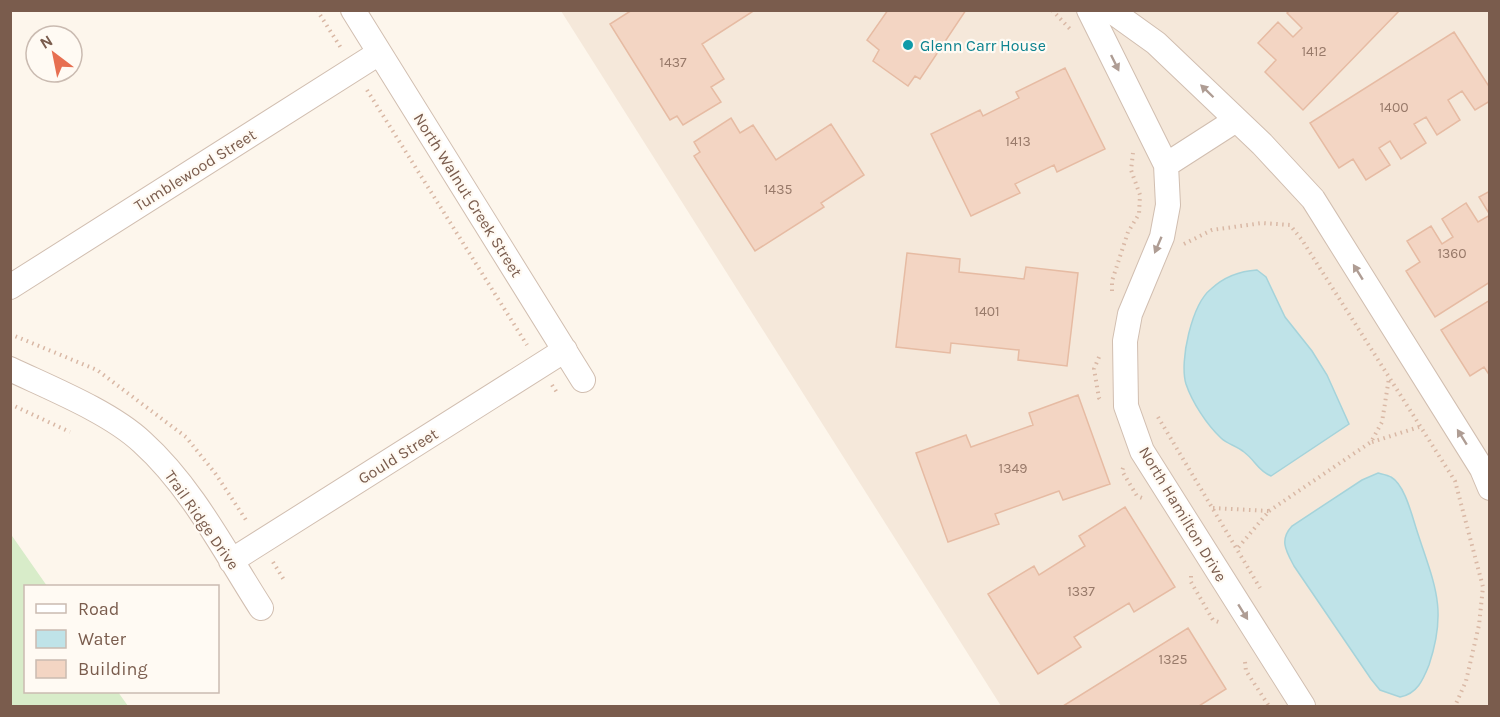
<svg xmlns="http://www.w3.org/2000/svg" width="1500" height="717" font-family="Karla,sans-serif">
	<rect width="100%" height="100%" fill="#fdf6ec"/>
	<path fill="#f5e8da" d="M561,11h928v695h-488z"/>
	<path fill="#d8ecc9" d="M10,533l37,53h-21v106h92l10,14h-117z"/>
	<path fill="#bfe3e8" stroke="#a5d3da" stroke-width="1.5" d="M1257,270l9,7 19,40 27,34 15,24 22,49 -78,52c-13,-5 -16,-16 -27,-24 -7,-6 -17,-8 -23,-14 -14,-13 -29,-36 -35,-54 -7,-23 6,-80 25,-95 13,-12 29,-18 46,-19z
		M1378,473c4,1 10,2 13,4 14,8 21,39 26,54 17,53 31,77 12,134 -6,15 -12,29 -29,32l-20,-7 -9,-11 -77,-113c-8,-15 -15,-26 -2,-40l70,-46z"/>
	<path fill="#f3d5c3" stroke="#e6bba3" stroke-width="1.5" d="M632,10h123l-53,34 22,35 -13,8 10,15 -38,23 -6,-9 -7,4 -60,-96z
		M888,10h78l-46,69 -5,-3 -7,10 -35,-25 6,-11 -12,-10z
		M1290,10h110l-97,100 -38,-38 11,-12 -18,-17 20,-21 15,15 9,-9 -15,-15z
		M1454,32l36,56v13l-15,9 -13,-19 -14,9 12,20 -23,15 -11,-18 -12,7 12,19 -25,16 -11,-18 -11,7 11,17 -24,15 -13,-21 -14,9 -29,-45z
		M1065,68l40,81 -48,23 -3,-7 -39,19 5,9 -49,23 -40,-82 49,-24 3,6 36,-18 -3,-6z
		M731,118l9,15 13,-8 23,35 55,-36 33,51 -43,28 3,4 -69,44 -61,-95 6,-4 -6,-10z
		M1490,191v24l-11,-18z
		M1466,203l12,19 12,-7v67l-55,35 -29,-46 14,-9 -13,-21 24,-15 11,18 11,-7 -11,-18z
		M907,253l53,6 -1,13 65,7 2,-12 52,6 -11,93 -49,-6 1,-10 -68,-7 -1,10 -54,-6z
		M1490,300v76l-6,-9 -14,9 -29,-46z
		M1078,395l32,89 -47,16 -4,-9 -64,23 4,10 -51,18 -32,-89 50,-18 5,12 62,-22 -4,-12z
		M1125,507l50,80 -41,25 -5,-9 -55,34 7,10 -43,27 -50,-80 46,-28 5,9 46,-29 -6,-10z
		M1188,628l38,61 -27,17h-136z"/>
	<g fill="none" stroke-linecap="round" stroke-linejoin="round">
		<defs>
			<path id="street" d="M353,10l230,370
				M1089,10l77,155 2,40 -6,32 -32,77 -5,27 1,65 16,45 161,255
				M1110,10l46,33 106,101 51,55 169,270 8,19
				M1166,165l70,-45
				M10,287l369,-234
				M10,369c40,19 100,43 132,73 50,45 83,110 119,166
				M231,561l334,-211"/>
		</defs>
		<use href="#street" stroke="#d1beb0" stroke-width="26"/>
		<path stroke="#d9b8a5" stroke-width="4" stroke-dasharray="1.5 4.5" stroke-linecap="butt" d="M317,10l24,38
			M1052,10l18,19
			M367,90l160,255
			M1184,244l28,-14 50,-7 28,2 12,15 153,241 28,106 -4,38 -13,56 -11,25
			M1112,291v-10l16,-49 11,-18 1,-19 -9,-25 2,-17
			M10,334l87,36 89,67 29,36 33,50
			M1099,357l-5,12 5,29 3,4
			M552,385l6,9
			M10,404l60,28
			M1158,417l102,171
			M1372,442l47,-15
			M1123,468l-1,3 15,25 5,2
			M1213,508l56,3 -32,38
			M1269,511l102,-69 11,-20 7,-44
			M273,562l11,18
			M1191,576v6l22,38 8,3
			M1245,662l1,9 23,35"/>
		<use href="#street" stroke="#fff" stroke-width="24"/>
	</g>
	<defs><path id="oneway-solid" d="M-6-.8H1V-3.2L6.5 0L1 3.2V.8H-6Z" transform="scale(1.5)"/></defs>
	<g fill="#af9d94">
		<use href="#oneway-solid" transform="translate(1115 63) rotate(64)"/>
		<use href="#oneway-solid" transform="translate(1207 91) rotate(-136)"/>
		<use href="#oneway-solid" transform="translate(1158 245) rotate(113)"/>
		<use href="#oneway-solid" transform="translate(1358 272) rotate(-122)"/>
		<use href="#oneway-solid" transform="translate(1462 437) rotate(-122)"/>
		<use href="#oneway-solid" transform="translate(1243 612) rotate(58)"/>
	</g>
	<circle fill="#0f9aa8" stroke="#fffaf3" stroke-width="2" cx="908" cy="45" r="6"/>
	<g text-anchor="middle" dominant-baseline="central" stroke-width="4.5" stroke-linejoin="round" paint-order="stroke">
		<g font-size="14" fill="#987a6a">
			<text x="1314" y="51">1412</text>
			<text x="673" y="62">1437</text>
			<text x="1394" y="107">1400</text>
			<text x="1018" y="141">1413</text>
			<text x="778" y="189">1435</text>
			<text x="1452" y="253">1360</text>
			<text x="987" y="311">1401</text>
			<text x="1013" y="468">1349</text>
			<text x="1081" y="591">1337</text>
			<text x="1173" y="659">1325</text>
		</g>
		<g font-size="16" fill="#0d838f" stroke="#fffaf3" text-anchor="start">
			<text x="920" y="45">Glenn Carr House</text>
		</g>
		<g font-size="16" fill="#7a5c4d" stroke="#fffaf3">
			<text transform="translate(195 170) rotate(-32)">Tumblewood Street</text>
			<text transform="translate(468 195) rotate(58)">North Walnut Creek Street</text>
			<text transform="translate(398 456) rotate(-32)">Gould Street</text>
			<text transform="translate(1183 514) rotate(59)">North Hamilton Drive</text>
			<text transform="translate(202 520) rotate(55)">Trail Ridge Drive</text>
		</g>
	</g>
	<rect width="1500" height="717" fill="none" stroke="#7a5c4d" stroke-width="24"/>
	<rect x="24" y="585" width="195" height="108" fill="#fffaf3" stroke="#cabbb1" stroke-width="1.5"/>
	<rect x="36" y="604" width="30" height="9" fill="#ffffff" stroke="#cabbb1" stroke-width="1.5"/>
	<text x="78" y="615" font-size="18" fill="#7a5c4d">Road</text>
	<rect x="36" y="630" width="30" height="18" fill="#bfe3e8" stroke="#cabbb1" stroke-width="1.5"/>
	<text x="78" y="645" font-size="18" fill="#7a5c4d">Water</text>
	<rect x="36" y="660" width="30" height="18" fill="#f3d5c3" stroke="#cabbb1" stroke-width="1.5"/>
	<text x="78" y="675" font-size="18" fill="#7a5c4d">Building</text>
	<g transform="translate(54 54) rotate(328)"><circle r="28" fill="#fffaf3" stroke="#cabbb1" stroke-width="1.5"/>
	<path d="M0-4.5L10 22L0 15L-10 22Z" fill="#e76f51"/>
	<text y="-9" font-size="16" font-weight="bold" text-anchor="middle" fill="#7a5c4d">N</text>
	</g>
</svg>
